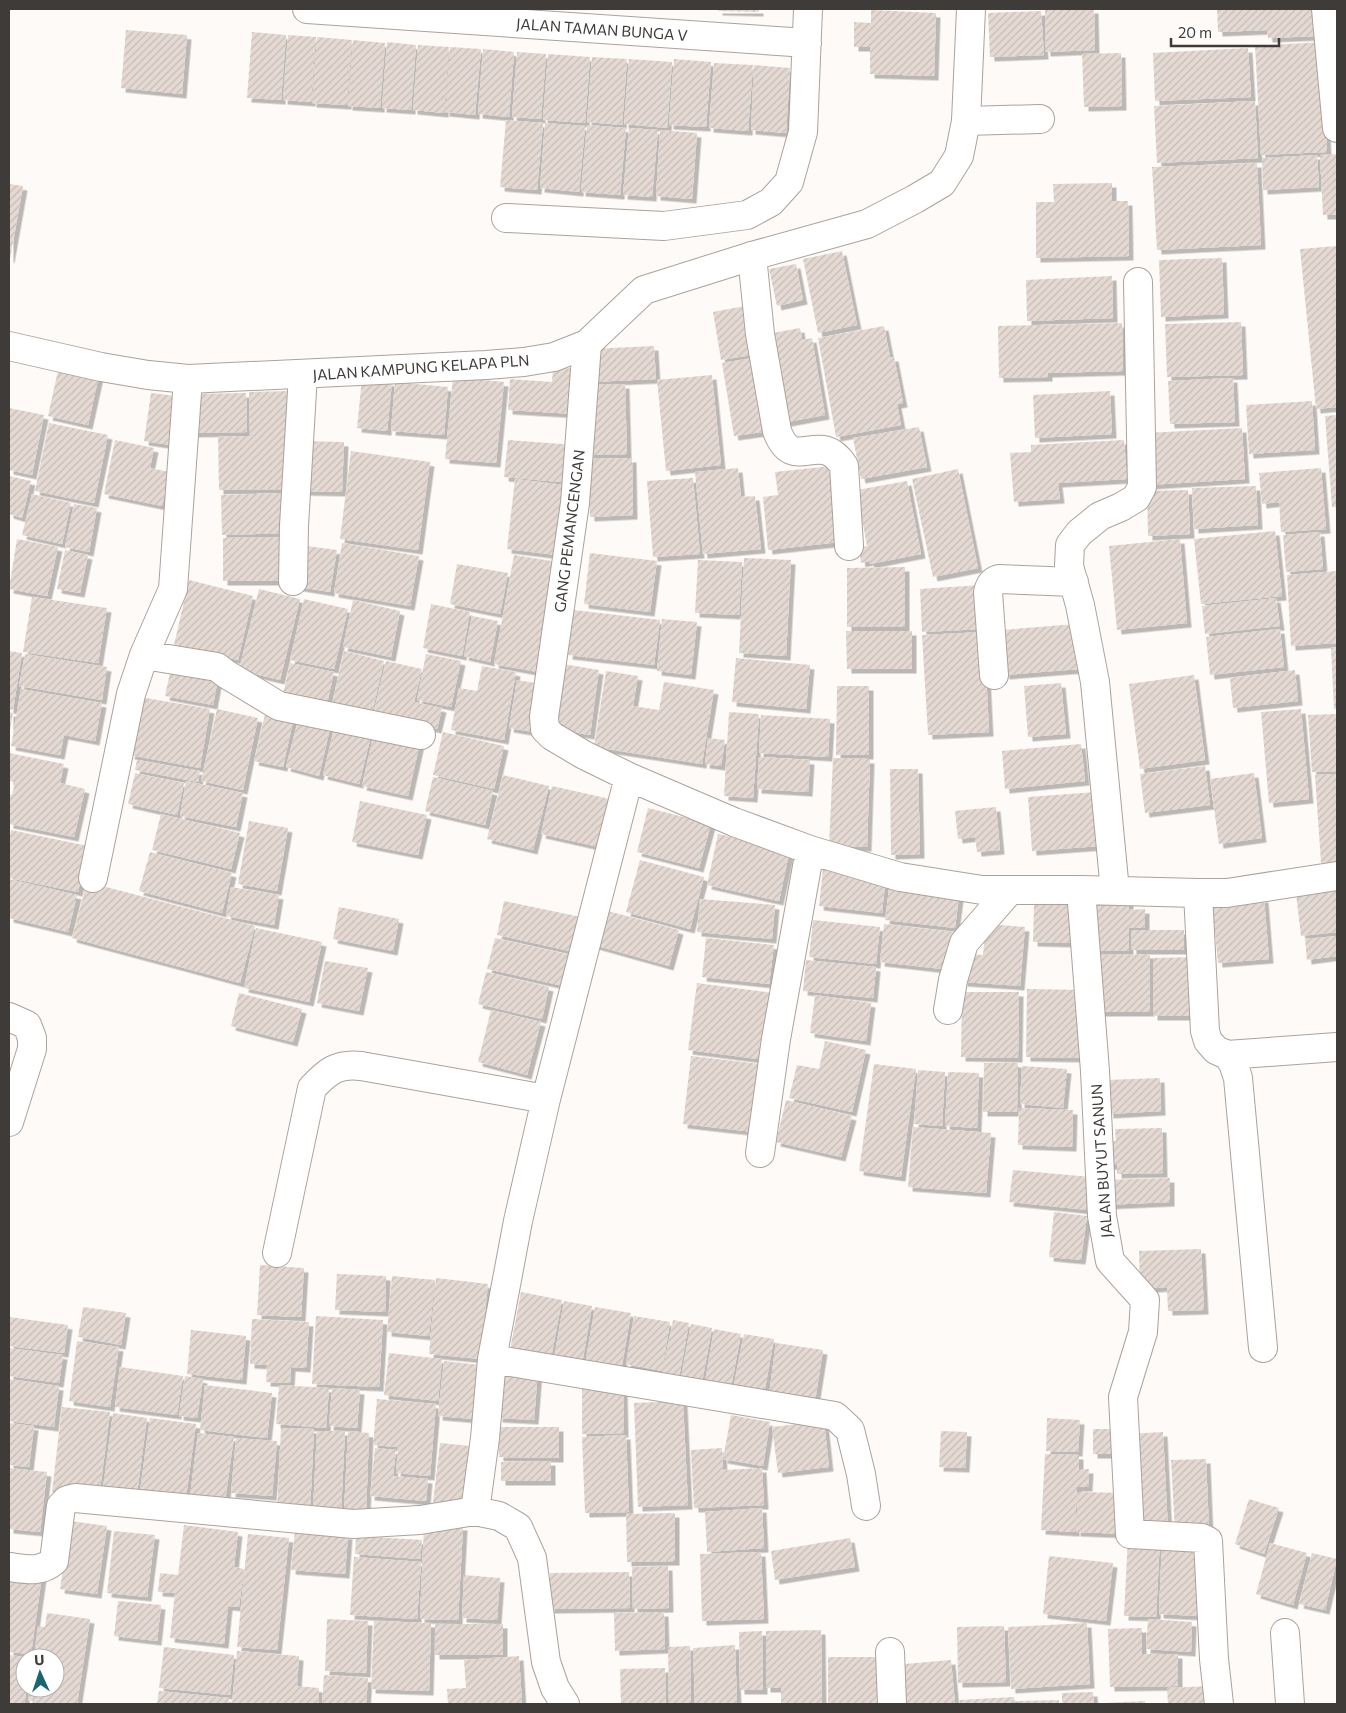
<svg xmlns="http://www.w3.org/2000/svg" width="1346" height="1713" font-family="Commissioner,sans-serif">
	<defs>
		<pattern id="building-hatch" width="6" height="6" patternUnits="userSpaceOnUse" patternTransform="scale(1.25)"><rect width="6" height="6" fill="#e5dad3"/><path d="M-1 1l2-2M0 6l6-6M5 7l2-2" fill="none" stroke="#c6bcb6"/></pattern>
		<filter id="shadow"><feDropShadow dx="4.5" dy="4.5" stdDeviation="0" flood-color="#0004"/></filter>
	</defs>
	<rect width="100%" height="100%" fill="#fefaf7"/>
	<path fill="url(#building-hatch)" filter="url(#shadow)" d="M718,9h41v3l-41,-1z
		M1094,9l1,41 -49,2 -1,-42z
		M1217,9h101l1,27 -51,2 -1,-8 -49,2z
		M871,10l65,3 -2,63 -64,-2v-27h-16v-25l17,1z
		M1041,11l3,44 -54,2 -2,-44z
		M126,30l61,5 -5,59 -61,-6z
		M252,32l34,3 -5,65 -34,-2z
		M288,35l28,2 -5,65 -28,-2z
		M317,37l35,3 -5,65 -35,-2z
		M353,40l32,3 -5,65 -32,-2z
		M387,42l29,3 -5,65 -29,-2z
		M1322,42l5,110 -66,3 -6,-109z
		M418,45l31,2 -5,66 -31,-3z
		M450,47l31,2 -6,66 -30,-3z
		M1248,48l3,49 -96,4 -2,-48z
		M483,49l31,3 -5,65 -31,-3z
		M517,52l29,2 -5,65 -29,-2z
		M1121,53l1,53 -38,1 -2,-53z
		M548,54l42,3 -5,66 -42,-3z
		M592,57l35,2 -5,66 -35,-3z
		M629,59l43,3 -5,66 -43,-4z
		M674,59l37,3 -5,65 -37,-2z
		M714,63l39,2 -5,66 -39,-3z
		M754,65l36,3 -4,65 -35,-3z
		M1255,101l3,57 -101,5 -3,-57z
		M506,120l37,3 -6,67 -37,-3z
		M545,123l40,3 -6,66 -39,-4z
		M587,125l39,3 -6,67 -39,-3z
		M629,128l29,2 -6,67 -29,-2z
		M660,130l37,3 -5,66 -36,-3z
		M1337,154v61h-14l-3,-60z
		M1317,155l2,32 -56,3 -1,-32z
		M1257,163l4,82 -104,5 -5,-83z
		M1112,183v18h16l1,55 -93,2v-56h18l-1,-18z
		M9,184l14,2 -13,73 -1,-1z
		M1337,246v161l-21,2 -16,-160z
		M842,251l15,74 -39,8 -15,-74z
		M1222,258l2,56 -63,3 -2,-57z
		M796,264l7,36 -26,6 -8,-37z
		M1112,276l1,42 -86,3 -1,-41z
		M750,305l8,49 -37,6 -8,-48z
		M1241,322l2,53 -76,2 -2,-53z
		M1122,323l1,48 -75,2v4l-49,1 -1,-52z
		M884,326l6,31h4l9,46 -6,1 4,21 -65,12 -18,-99z
		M800,328l2,12 10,-2 13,77 -43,8 -15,-89z
		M654,346l2,33 -65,3 -2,-33z
		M758,357l12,74 -36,5 -12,-73z
		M59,366l40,9 -11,50 -40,-9z
		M553,367l25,2 -3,45 -67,-4 2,-31 42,3z
		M712,375l9,90 -55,6 -9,-91z
		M453,377l51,5 -8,81 -51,-4z
		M1233,378l2,44 -65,2 -2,-43z
		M362,379l30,3 -5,49 -30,-3z
		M395,382l53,5 -4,48 -53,-4z
		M625,384l2,70 -38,1 -2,-70z
		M290,391l1,98 -72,1 -1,-53 32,-1 -1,-44z
		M1110,391l2,43 -77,4 -2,-43z
		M151,393l33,4 -7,49 -33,-5z
		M246,393l1,39 -57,1 -1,-39z
		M1312,401l3,49 -66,4 -3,-49z
		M9,408l35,7 -12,60 -23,-5z
		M1337,415v92h-5l-7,-91z
		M49,423l59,12 -14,68 -59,-12z
		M919,427l8,40 -66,12 -8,-41z
		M1242,428l3,51 -96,6 -3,-52z
		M115,440l39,8 -4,20 20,4 -8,34 -58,-12z
		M508,440l67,5 -4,38 -67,-6z
		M1124,440l3,39 -69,4 2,16 -46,3 -4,-49 21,-1v-7z
		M302,441l42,1 -2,50 -42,-1z
		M351,451l79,11 -12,88 -78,-11z
		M632,458l1,57 -43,2 -2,-58z
		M832,466l8,76 -72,8 -5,-53 15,-2 -3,-23z
		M738,468l3,29 14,-1 6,53 -58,5 -8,-82z
		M1321,468l5,61 -45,3 -2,-30 -17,2 -3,-31z
		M958,469l20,99 -45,9 -21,-98z
		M9,476l22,5 -9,37 -13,-4z
		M693,478l7,76 -47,3 -6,-76z
		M515,479l58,7 -9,70 -57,-7z
		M907,481l14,73 -51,10 -1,-3 -8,2 -2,-16 8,-1 -5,-27 -9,1 4,-30z
		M1256,486l2,39 -64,4 -2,-41z
		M1188,490l2,44 -42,2 -1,-45z
		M291,493l1,40 -70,2 -1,-40z
		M32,494l39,9 -9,41 -40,-9z
		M74,504l23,4 -8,44 -24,-5z
		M1275,531l7,65 -81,8 -7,-65z
		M1320,532l3,37 -37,3 -3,-37z
		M291,537l1,44h-69v-43z
		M17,539l41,8 -11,49 -38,-7z
		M1180,539l7,84 -70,7 -8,-84z
		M342,543l77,13 -9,50 -76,-13z
		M299,545l38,5 -7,42 -37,-6z
		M65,550l23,5 -8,38 -23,-4z
		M590,553l67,8 -7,51 -66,-8z
		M514,555l44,7 -20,110 -44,-8z
		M744,558l47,2 -5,96 -47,-3z
		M698,560l44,2 -3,53 -44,-2z
		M457,564l51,9 -8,41 -50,-10z
		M905,567v60h-58v-59z
		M1337,571v72l-46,3 -4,-71z
		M189,580l64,16 -15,64 -64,-15z
		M981,585l2,44 -61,3 -2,-43z
		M259,589l41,10 -20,81 -41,-10z
		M32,597l75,11 -9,55 -75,-11z
		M1276,598l4,28 -75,8 -3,-28z
		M304,599l44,10 -14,60 -44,-9z
		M353,600l47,11 -9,46 -48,-10z
		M431,604l39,8 -8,44 -39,-8z
		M574,610l86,10 -6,45 -86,-10z
		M472,616l26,5 -8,41 -26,-6z
		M662,619l35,3 -6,53 -34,-4z
		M1076,624l4,45 -75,6 -3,-45z
		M1280,629l4,38 -74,8 -4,-38z
		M846,631h66v38h-65z
		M984,632l5,100 -61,3 -6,-100z
		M1337,647v62h-3l-3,-61z
		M9,651l13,2 -9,57 -4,-1z
		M344,651l40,10 -12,52 -40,-9z
		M25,654l82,13 -5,33 -83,-14z
		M426,654l35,7 -10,46 -34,-7z
		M736,658l74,7 -4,44 -74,-7z
		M386,661l36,8 -8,33 28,6 -5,21 -64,-14z
		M172,663l47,10 -6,32 -48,-9z
		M290,663l44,9 -9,41 -44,-10z
		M563,664l36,6 -9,65 -36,-6z
		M482,666l34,6 -12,68 -53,-10 8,-42 18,3z
		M1295,670l3,31 -65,7 -3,-30z
		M606,671l32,5 -5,30 26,4 5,-28 50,8 -12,74 -108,-17z
		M1194,675l11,85 -65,9 -11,-85z
		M517,680l24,4 -8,48 -24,-4z
		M1061,683l5,51 -38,3 -4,-51z
		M837,686h32v69h-33z
		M21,689l81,14 -7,38 -31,-6 -4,20 -49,-9z
		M140,697l70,12 -10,59 -70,-13z
		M267,706l28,6 -12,55 -29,-6z
		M217,709l41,9 -15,72 -42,-9z
		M1301,709l8,90 -40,4 -8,-91z
		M9,712l4,1 -3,17h-1z
		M729,712l30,2 -6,84 -29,-2z
		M300,713l32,7 -13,56 -33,-9z
		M1337,714v57l-25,1 -4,-57z
		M761,715l69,4 -2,38 -69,-4z
		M336,720l37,8 -14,56 -36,-9z
		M375,728l46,10 -13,58 -46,-10z
		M443,732l61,14 -10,43 -61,-14z
		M708,738l17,2 -4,26 -16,-2z
		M1081,744l4,37 -80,8 -3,-38z
		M9,753l55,11 -4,19 25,6 -11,48 -65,-13v-30l3,1 3,-13 -6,-1z
		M759,757l51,3 -2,32 -51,-3z
		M833,758l37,1 -3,88 -38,-1z
		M137,760l63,11 -2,11 -63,-12z
		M1205,766l5,39 -65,8 -5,-39z
		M890,769h28l2,85 -29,1z
		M135,773l49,10 -7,32 -49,-11z
		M1254,773l8,65 -43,6 -9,-65z
		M1337,774v88l-16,1 -6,-88z
		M503,775l46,11 -16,64 -46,-11z
		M433,777l60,14 -8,34 -60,-14z
		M186,781l57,12 -7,34 -56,-11z
		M552,786l58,13 -11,48 -58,-13z
		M1096,792l4,54 -68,5 -4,-54z
		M360,801l67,14 -9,40 -66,-13z
		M996,807l4,43 -23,2 -2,-15 -17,2 -3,-28z
		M648,808l63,16 -12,44 -62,-16z
		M161,814l79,19 -9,36 -79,-19z
		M249,821l39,7 -11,63 -39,-7z
		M11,830l77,16 -10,46 -69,-14v-38z
		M718,834l72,15 -11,52 -72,-16z
		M150,852l82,21 -10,40 -83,-22z
		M640,860l64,17 -14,52 -64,-17z
		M823,869l63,7 -4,37 -63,-7z
		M9,879l68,16 -9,37 -59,-14z
		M1337,881v51l-36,4 -6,-51z
		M87,882l168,44 -15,57 -168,-45z
		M890,882l70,7 -5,39 -70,-8z
		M231,887l48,8 -5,30 -48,-9z
		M1088,896h41v14l16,-1v19h-16v23h-40z
		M1264,898l5,61 -51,4 -6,-61z
		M700,899l75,6 -3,34 -75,-7z
		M504,901l77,16 -7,35 -77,-17z
		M1034,903l40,1 -1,39 -40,-1z
		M339,907l60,12 -6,32 -60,-12z
		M604,910l75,20 -10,36 -75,-21z
		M813,920l67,7 -4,37 -67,-7z
		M884,924l71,8 -4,38 -71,-8z
		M986,924l39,3 -5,59 -57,-4 2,-28 18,1z
		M256,928l66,14 -13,60 -65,-14z
		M1131,930h53v20h-52z
		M1337,936v20l-30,4 -2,-21z
		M495,938l80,18 -7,31 -81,-18z
		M706,938l68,7 -5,39 -67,-7z
		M1150,954v58h-53v-57z
		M1195,957l1,59h-43v-58z
		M806,960l70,7 -3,31 -70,-7z
		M325,961l43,7 -9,43 -42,-8z
		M486,972l63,15 -7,32 -64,-15z
		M697,983l77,10 -9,67 -77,-10z
		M1027,989l58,1 -1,68 -58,-1z
		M962,992h57l-1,66 -57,-1z
		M239,993l63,16 -9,33 -62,-16z
		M815,995l56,8 -5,38 -56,-8z
		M491,1010l50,12 -14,53 -49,-13z
		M825,1041l41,9 -14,62 -63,-14 8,-33 22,4z
		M691,1056l70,8 -7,68 -71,-8z
		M984,1063h34l-1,49h-34z
		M874,1064l42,5 -15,108 -42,-6z
		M1022,1066l45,3 -4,39 -43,-4z
		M918,1070l27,2 -3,54 -28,-2z
		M948,1072l31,1 -2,55 -32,-2z
		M1160,1078l1,33 -52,3 -2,-34z
		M786,1100l66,16 -11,41 -65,-15z
		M1019,1108l54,2 -1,37 -54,-2z
		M913,1127l78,6 -5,60 -78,-6z
		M1162,1128l1,45 -46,1v-9h-12v-24h11l-1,-12z
		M1013,1170l78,7 -3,33 -79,-8z
		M1170,1178v24l-66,3 -1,-25z
		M1054,1212l33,4 -6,44 -32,-3z
		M1201,1249l3,61 -36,1 -1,-24 -27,2 -1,-38z
		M260,1265l44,3 -3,49 -44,-2z
		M337,1274l49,2 -1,36 -50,-2z
		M392,1276l43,4 -6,56 -42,-4z
		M436,1278l52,6 -8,75 -51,-5z
		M521,1292l41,8 -11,58 -41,-8z
		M564,1301l28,5 -10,58 -28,-5z
		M83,1307l43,6 -5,32 -43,-8z
		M595,1307l36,6 -10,58 -36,-6z
		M316,1316l67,4 -4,67 -67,-3z
		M634,1316l36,6 -8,49 -36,-7z
		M9,1317l59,8 -4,28 -55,-7z
		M252,1319l57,3 -3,46 -15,-1 -1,16 -24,-1 1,-17 -17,-1z
		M673,1320l16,3 -10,54 -17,-3z
		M691,1324l21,4 -10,54 -21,-4z
		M714,1329l27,5 -10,53 -26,-5z
		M191,1330l55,6 -4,44 -55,-6z
		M744,1334l30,5 -10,55 -31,-5z
		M77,1341l42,6 -9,60 -41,-6z
		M776,1343l47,7 -8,51 -46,-6z
		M9,1348l54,7 -4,28 -50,-7z
		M389,1353l53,6 -4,42 -54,-6z
		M444,1361l36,4 -6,54 -36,-3z
		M120,1367l63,9 -6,39 -62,-8z
		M502,1367l36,3 -4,50 -36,-2z
		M185,1376l18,3 -6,39 -18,-2z
		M9,1379l50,7 -5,41 -45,-6z
		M623,1382l1,51 -42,1v-51z
		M205,1385l67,8 -5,45 -67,-8z
		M279,1385l50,3 -3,40 -50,-4z
		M332,1388l28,2 -3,38 -28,-2z
		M377,1399l59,5 -6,72 -34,-3 2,-26 -25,-2z
		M683,1401l5,104 -50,2 -4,-104z
		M62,1407l48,5 -11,86 -47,-6z
		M113,1413l34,5 -11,83 -34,-5z
		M731,1415l39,7 -7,44 -40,-7z
		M150,1418l46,6 -10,73 -46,-6z
		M1047,1418l33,2 -2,32 -32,-1z
		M824,1421l5,46 -51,6 -6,-46z
		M9,1423l25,3 -5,41 -20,-2z
		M498,1427h61v31l-60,-1z
		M281,1428l33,1 -4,82 -33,-1z
		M1093,1429h29v25h-29z
		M317,1431h28l-4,81 -28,-1z
		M348,1431l21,2 -3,81 -22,-1z
		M941,1431l26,1 -2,36 -26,-1z
		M1163,1432l5,98 -36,1 -5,-97z
		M198,1433l36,4 -9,64 -35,-4z
		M626,1435l3,77 -44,1 -3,-76z
		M236,1438l41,3 -5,55 -41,-3z
		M440,1443l40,4 -7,60 -40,-4z
		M375,1448l21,2 -3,26 35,3 -2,22 -56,-5z
		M722,1448l1,22 39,-2 2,37 -70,3 -3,-58z
		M1045,1454l34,1v14h10l-1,18h-11l-2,45 -34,-2z
		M1206,1459l3,71 -34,2 -4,-72z
		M551,1461v20h-50v-19z
		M9,1468l38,4 -7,60 -31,-3z
		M1078,1492l49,1 -1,41 -50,-2z
		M1249,1499l30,9 -15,46 -29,-10z
		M762,1508l2,40 -57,4 -2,-40z
		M675,1513v48l-48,1 -1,-48z
		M70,1521l37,5 -10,68 -37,-5z
		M184,1525l54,7 -4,35 10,2 -5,38 -11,-1 -4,38 -54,-6 5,-45 -17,-1 2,-19 18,2z
		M424,1525l39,1 -5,94 -38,-1z
		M295,1530l53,5 -3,39 -54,-4z
		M114,1531l41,4 -8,62 -40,-4z
		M248,1534l41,4 -12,112 -40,-3z
		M356,1536l66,4 -2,19 -65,-5z
		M1128,1536l32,2 -4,79 -32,-1z
		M850,1538l5,29 -80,13 -4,-29z
		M1162,1542l42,1 -4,73 -41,-2z
		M1270,1543l37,10 -14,52 -37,-11z
		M761,1552l3,67 -62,2 -2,-67z
		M1312,1553l25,6 -12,51 -26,-6z
		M1049,1556l64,7 -7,58 -63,-7z
		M354,1557l67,5 -4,57 -67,-4z
		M668,1566l1,42 -36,1 -1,-42z
		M9,1571l33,5 -11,78 -22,-2z
		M629,1572l1,36 -80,1v-36z
		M464,1575l36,3 -3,42 -35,-2z
		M118,1601l43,4 -4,36 -43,-5z
		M664,1612l1,37 -50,2 -1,-38z
		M47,1613l43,6 -13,85h-43v-3l-6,-1 2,-12h25v-30h-14l1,-8 -7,-2 3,-22 7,1z
		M327,1619l41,2 -2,52 -41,-2z
		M1148,1619l44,3 -1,30 -45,-3z
		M374,1621l57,2 -2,68 -58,-2z
		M1087,1623l3,61 -79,5 -3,-62z
		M435,1624h68v31h-68z
		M1004,1626l2,56 -48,1 -1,-56z
		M1142,1628v26h36v32l-68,1 -2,-58z
		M821,1630l1,74h-41v-16h-15v-57z
		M762,1631l1,59h-23l-1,-58z
		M735,1645l2,59h-42l-2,-56z
		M690,1646l1,58h-22l-1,-57z
		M164,1647l70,8 -4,40 -71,-7z
		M237,1651l62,5 -2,30 22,2 -1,16h-86z
		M9,1655l16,2v31h2l-3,16h-15z
		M519,1656l3,48h-74l-1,-15 19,-1 -2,-28z
		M828,1657h52v47h-52z
		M951,1660l4,44h-59l-3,-39z
		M665,1668l1,36h-45l-1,-35z
		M324,1675l44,3 -2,26h-44z
		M1211,1686l1,18h-44l-1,-16z
		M159,1691l70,7 -1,6h-71z
		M1093,1692l1,12h-32v-11z
		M1014,1697l1,7h-55l-1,-4z
		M1059,1700v4h-41v-3z
		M1145,1701v3h-41v-1z"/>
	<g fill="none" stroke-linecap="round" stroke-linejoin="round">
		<defs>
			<path id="minor" d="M307,9l500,34
				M1326,9l11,119
				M966,121l74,-2
				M506,218l158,8 83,-11 24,-13 18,-20 14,-50 5,-123
				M752,256l8,78 17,97c17,45 42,-4 67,35l5,80
				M587,344l-12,159 -31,214 1,12 7,7 32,19 45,22 105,45 76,28 90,27 82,13h99l117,3h29l110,-17
				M293,581l1,-55 9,-152
				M144,655l73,12 9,7 53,32 142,29
				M994,675l-6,-83c2,-7 4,-11 11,-13l75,3
				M93,878l38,-184 13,-39 29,-66 15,-210
				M1081,890l14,181 7,145 8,45 35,39 -2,32 -20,65 7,137 72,4 6,3 6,118 5,45
				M1115,891l-20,-209 -15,-77 -11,-39 1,-21 9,-12 21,-17 21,-9 15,-9 6,-11 -4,-205
				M1198,893l7,138 3,10 8,9 11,5 6,8 5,15 25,270
				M948,1010l5,-30 11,-37 46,-53
				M9,1017l18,8 5,13v11l-23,73
				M1227,1055l110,-8
				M760,1153l16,-114 34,-189
				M277,1253l35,-165c15,-16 25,-25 49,-22l185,33
				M492,1359l343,57 15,14 11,44 5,32
				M9,1567c17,2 31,6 45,-6l7,-55 6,-6 8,-2 278,26 67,-4 55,-9
				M1285,1633l5,71
				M890,1652l2,52
				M565,1704l-10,-16 -9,-26 -14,-104 -14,-31 -19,-11 -24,-5 10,-73 7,-79 26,-138 28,-122 83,-322"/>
			<path id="tertiary" d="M9,346l92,21 47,8 40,4 298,-14 38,-3 30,-5 33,-13 57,-54 108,-34 115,-32 48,-25 27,-16 17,-27 7,-35 5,-112"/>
		</defs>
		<use href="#minor" stroke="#aca29c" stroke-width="30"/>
		<use href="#tertiary" stroke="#aca29c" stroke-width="30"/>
		<use href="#minor" stroke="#fff" stroke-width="28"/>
		<use href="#tertiary" stroke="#fff" stroke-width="28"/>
	</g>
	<g text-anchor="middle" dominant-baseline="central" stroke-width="4.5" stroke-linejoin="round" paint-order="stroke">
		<g font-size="15" fill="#3f3b38" stroke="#fff">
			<text transform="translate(602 29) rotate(4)">JALAN TAMAN BUNGA V</text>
			<text transform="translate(421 367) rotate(-4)">JALAN KAMPUNG KELAPA PLN</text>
			<text transform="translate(569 531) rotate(-83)">GANG PEMANCENGAN</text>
			<text transform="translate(1101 1161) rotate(-94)">JALAN BUYUT SANUN</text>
		</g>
	</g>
	<rect width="1346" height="1713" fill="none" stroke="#3f3b38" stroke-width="20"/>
	<g transform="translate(40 1673) rotate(357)"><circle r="24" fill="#ffffff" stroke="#b2b1af"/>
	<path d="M0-4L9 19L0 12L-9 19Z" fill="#19666e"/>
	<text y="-8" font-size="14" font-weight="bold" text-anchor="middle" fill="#3f3b38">U</text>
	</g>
	<path d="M1171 38v8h108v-8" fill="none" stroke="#3f3b38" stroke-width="2.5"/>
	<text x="1178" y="38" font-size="15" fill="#3f3b38" stroke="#ffffff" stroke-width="4" paint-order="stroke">20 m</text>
</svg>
